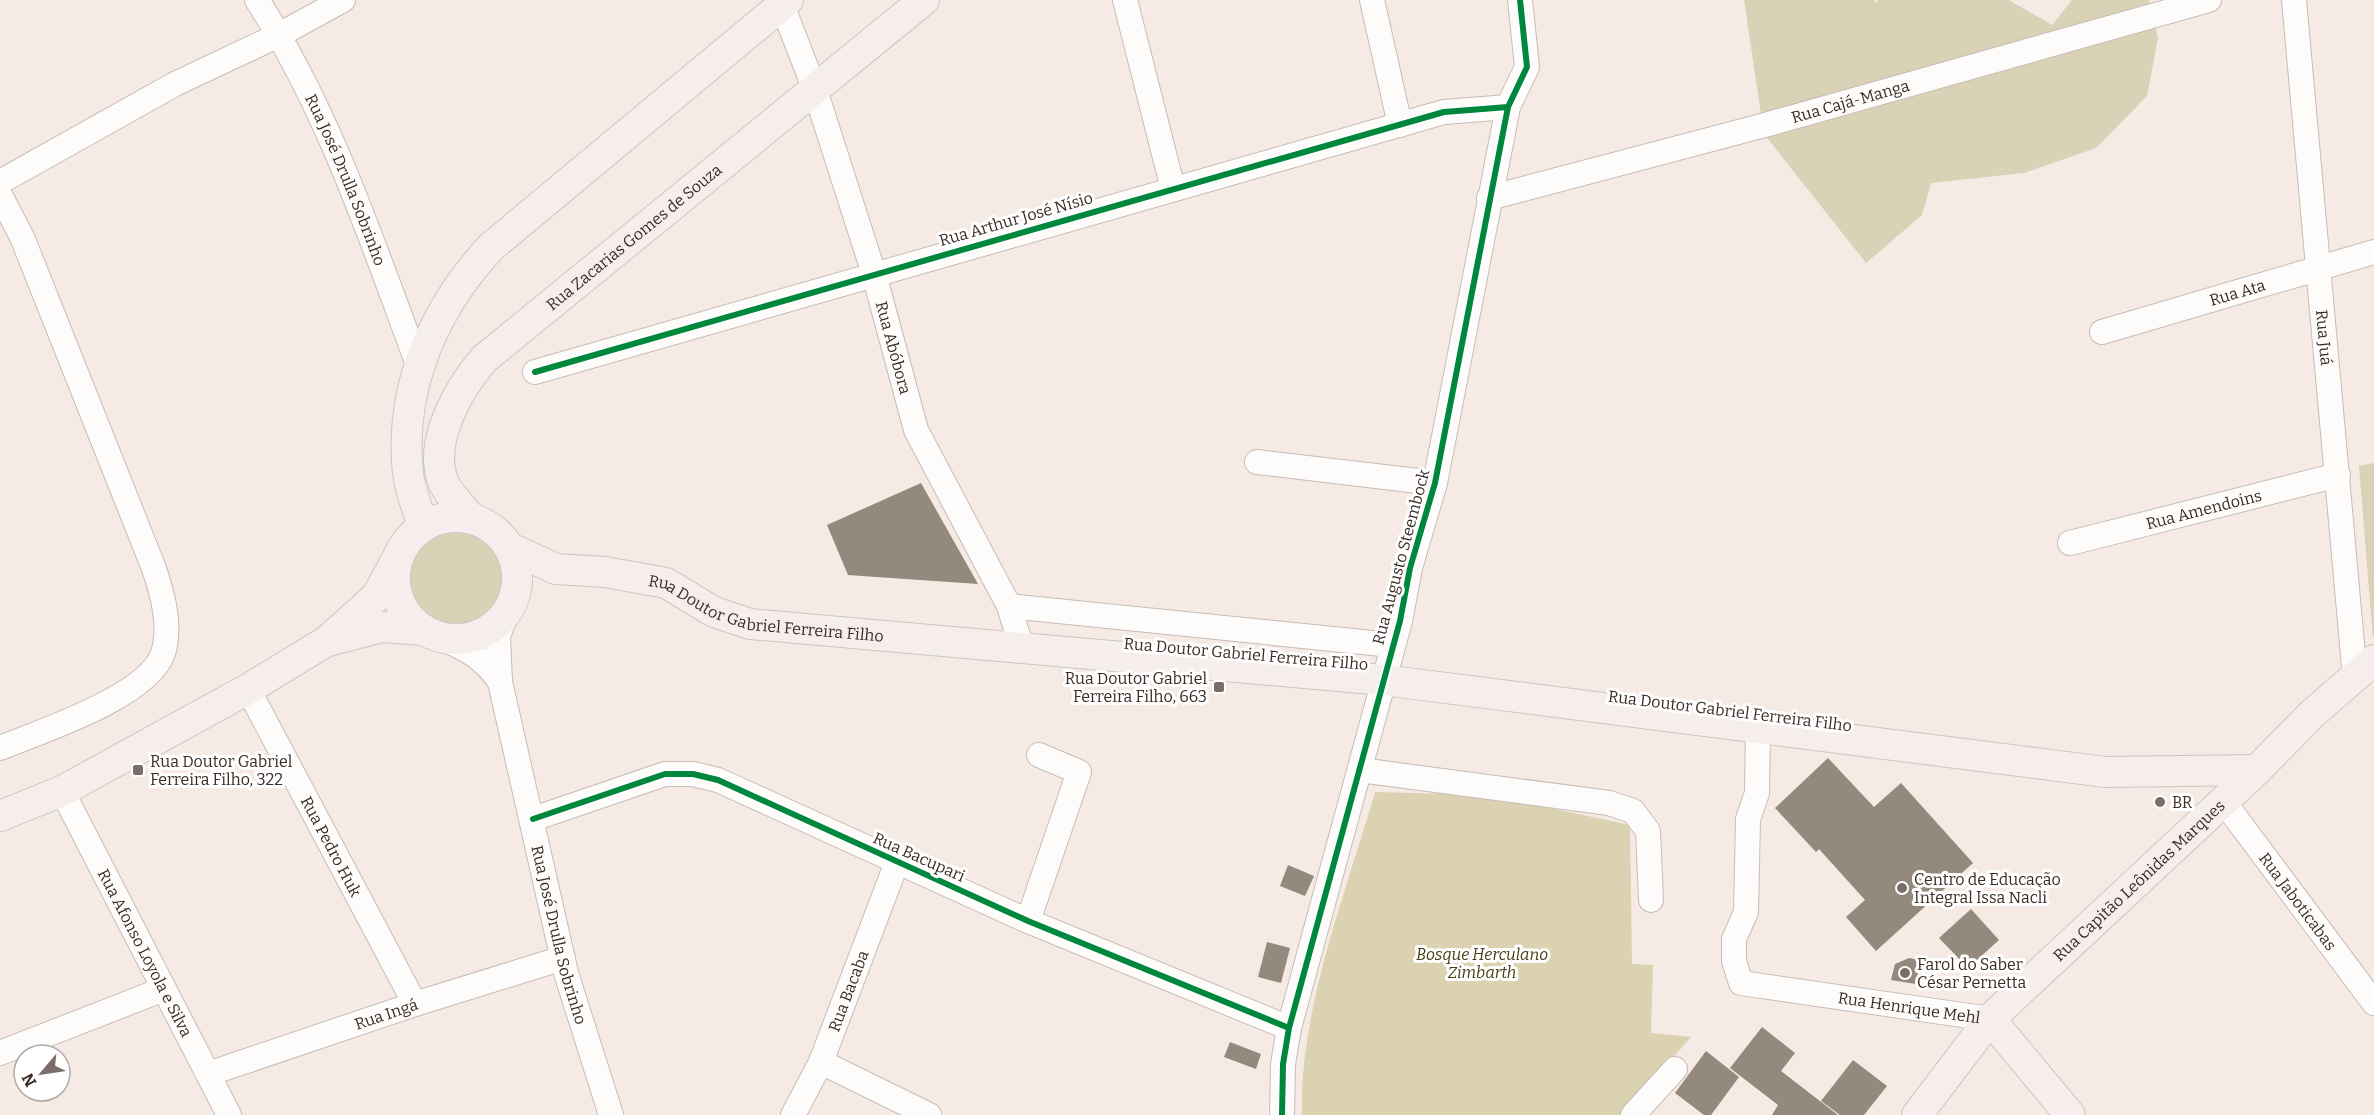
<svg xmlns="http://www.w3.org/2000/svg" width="2374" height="1115" font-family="Bitter,serif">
	<rect width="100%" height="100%" fill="#f5eae4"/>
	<path fill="#d9d2b7" d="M1744,0h130l1,3 3,-3h131l43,25 20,-25h77l9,38 -11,58 -51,52 -72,25 -93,10 -9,32 -56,48 -102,-129z
		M2374,463v174l-1,1 -14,-172z
		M406 578a50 50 0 1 1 100 0a50 50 0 1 1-100 0Z"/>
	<path fill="#dad2b1" d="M1375,792l113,3 142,30 2,139 21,1 -2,68 40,4 -68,78h-321c-3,-105 44,-222 73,-323z"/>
	<path fill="#94897d" d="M921,483l57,101 -130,-9 -21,-50z
		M1828,758l46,49 27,-24 72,80 -97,88 -30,-34 19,-17 -46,-51 -3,3 -41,-44z
		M1288,865l26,11 -9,20 -25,-10z
		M1971,909l28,31 -31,28 -29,-30z
		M1267,942l23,6 -9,35 -23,-6z
		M1909,958l11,2 -4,24 -25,-4 4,-16z
		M1762,1027l33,26 -14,18 57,44h-66l6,-10 -48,-37z
		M1230,1042l31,12 -5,15 -32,-12z
		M1706,1051l33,26 -28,38h-7l-29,-22z
		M1853,1060l34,26 -23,29h-24l-19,-14z"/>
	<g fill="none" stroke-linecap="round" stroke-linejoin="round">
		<defs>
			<g id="minor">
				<path id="s1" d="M257,0c73,113 115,242 162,367"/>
				<path id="s2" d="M780,0l35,90 59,184 42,156 93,176 13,43"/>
				<path d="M1125,0l48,189"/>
				<path d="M1372,0l28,125"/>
				<path id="s3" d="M2294,0l61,677"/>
				<path d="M0,182l175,-98 104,-49 64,-35"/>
				<path d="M0,195l22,42 131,329c9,25 19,60 10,87 -14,43 -121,78 -163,95"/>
				<path id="s4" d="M1489,198l276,-73 444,-125"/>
				<path id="s5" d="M2102,332l272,-80"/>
				<path d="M535,372l909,-260 64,-5"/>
				<path d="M1257,462l178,21"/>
				<path id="s6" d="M2070,543l268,-68"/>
				<path d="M1009,606l383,39"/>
				<path id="s7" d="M506,615l-8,21 2,46 66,291 45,142"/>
				<path d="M441,638c26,11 44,21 59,44"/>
				<path id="s8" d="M248,689l167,315"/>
				<path id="s9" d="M1758,728l-1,65 -9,26 -2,93 -12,27v22l7,22 249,36"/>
				<path d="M1360,770l249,33 24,8 15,20 3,69"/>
				<path id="s10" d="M62,791l167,324"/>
				<path id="s11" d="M2224,802l150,201"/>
				<path d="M533,819l132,-45h28l25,6 310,141 261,107"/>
				<path d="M1028,921l51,-149 -40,-17"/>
				<path d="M0,1053l164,-64"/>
				<path d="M821,1062l108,53"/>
				<path id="s12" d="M208,1074l207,-70 148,-46"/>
				<path id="s13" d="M793,1115l28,-53 76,-200"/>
				<path d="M1282,1115l1,-51 6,-36 111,-407 10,-53 25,-85 73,-376 19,-40 -7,-67"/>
				<path d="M1633,1115l42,-46"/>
			</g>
			<g id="major">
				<circle cx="456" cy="578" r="61"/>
				<path id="s14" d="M471,518c-9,-11 -23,-24 -28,-37 -15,-40 16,-93 41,-122l440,-359"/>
				<path d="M423,527c-5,-17 -13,-36 -15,-54 -9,-85 26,-165 83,-226l297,-247"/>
				<path id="s15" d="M510,548l46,21 49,3 61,11 48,29 36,12 633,56 722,92 152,-2"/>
				<path d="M332,640l50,-13 42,3"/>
				<path d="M0,816l62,-25 186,-102 79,-48 50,-45 25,-47"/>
				<path d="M1990,1019l80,96"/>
				<path id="s16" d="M1917,1115l73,-96 267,-249 55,-56 62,-54"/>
			</g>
		</defs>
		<use href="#minor" stroke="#c7bcb6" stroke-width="26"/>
		<use href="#major" stroke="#ccc6c2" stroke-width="32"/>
		<use href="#minor" stroke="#fefcfb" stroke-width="24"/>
		<use href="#major" stroke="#f5eeec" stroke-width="30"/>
		<defs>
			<path id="cycleway" d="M535,372l909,-260 64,-5
				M533,819l132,-45h28l25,6 310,141 261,107
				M1282,1115l1,-51 6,-36 111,-407 10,-53 25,-85 73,-376 19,-40 -7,-67"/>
		</defs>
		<use href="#cycleway" stroke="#fff" stroke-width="10"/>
		<use href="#cycleway" stroke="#00873e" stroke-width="6"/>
	</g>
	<g fill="#7b6e68" stroke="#fff" stroke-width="2">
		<rect x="1213" y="681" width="12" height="12" rx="3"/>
		<rect x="132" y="764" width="12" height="12" rx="3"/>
		<circle cx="2160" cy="802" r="6"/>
		<circle cx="1902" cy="888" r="6"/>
		<circle cx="1905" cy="973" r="6"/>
	</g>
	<g text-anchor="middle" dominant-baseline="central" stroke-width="6" stroke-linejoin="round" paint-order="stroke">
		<g font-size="16" fill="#3a2c25" stroke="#fff">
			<text stroke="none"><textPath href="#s4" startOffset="374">Rua Cajá-Manga</textPath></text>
			<text stroke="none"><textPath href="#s1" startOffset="201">Rua José Drulla Sobrinho</textPath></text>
			<text transform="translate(1016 219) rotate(-16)">Rua Arthur José Nísio</text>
			<text stroke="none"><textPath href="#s14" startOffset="374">Rua Zacarias Gomes de Souza</textPath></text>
			<text stroke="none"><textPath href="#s5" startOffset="141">Rua Ata</textPath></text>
			<text stroke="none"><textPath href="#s3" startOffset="339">Rua Juá</textPath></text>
			<text stroke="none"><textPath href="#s2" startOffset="366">Rua Abóbora</textPath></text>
			<text stroke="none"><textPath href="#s6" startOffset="138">Rua Amendoins</textPath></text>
			<text transform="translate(1401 557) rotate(-75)">Rua Augusto Steembock</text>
			<text stroke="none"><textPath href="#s15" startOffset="267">Rua Doutor Gabriel Ferreira Filho</textPath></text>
			<text transform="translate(1246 654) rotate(5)">Rua Doutor Gabriel Ferreira Filho</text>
			<text transform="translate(1730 711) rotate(7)">Rua Doutor Gabriel Ferreira Filho</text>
			<text stroke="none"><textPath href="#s8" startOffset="178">Rua Pedro Huk</textPath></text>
			<text transform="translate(919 857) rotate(24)">Rua Bacupari</text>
			<text stroke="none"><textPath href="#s16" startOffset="324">Rua Capitão Leônidas Marques</textPath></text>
			<text stroke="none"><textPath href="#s11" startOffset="124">Rua Jaboticabas</textPath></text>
			<text stroke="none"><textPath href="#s7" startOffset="328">Rua José Drulla Sobrinho</textPath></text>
			<text stroke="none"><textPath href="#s10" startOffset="182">Rua Afonso Loyola e Silva</textPath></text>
			<text stroke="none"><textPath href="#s13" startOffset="136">Rua Bacaba</textPath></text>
			<text stroke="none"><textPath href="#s9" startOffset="430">Rua Henrique Mehl</textPath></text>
			<text stroke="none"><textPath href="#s12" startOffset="188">Rua Ingá</textPath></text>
		</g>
		<g font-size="16" fill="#3a2c25" stroke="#fff" text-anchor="start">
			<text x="1207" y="678" text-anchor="end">Rua Doutor Gabriel<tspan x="1207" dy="18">Ferreira Filho, 663</tspan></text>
			<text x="150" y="761">Rua Doutor Gabriel<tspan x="150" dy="18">Ferreira Filho, 322</tspan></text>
			<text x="2172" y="802">BR</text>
			<text x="1914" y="879">Centro de Educação<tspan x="1914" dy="18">Integral Issa Nacli</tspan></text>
			<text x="1917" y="964">Farol do Saber<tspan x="1917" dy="18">César Pernetta</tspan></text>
		</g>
		<g font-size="16" font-style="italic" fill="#454115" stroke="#fff">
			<text x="1482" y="954">Bosque Herculano<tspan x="1482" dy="18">Zimbarth</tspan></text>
		</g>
	</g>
	<g transform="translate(42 1073) rotate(241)"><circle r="28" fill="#ffffff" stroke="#b0aba8" stroke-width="1.5"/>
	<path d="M0-4.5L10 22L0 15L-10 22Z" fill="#7b6e68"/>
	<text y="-9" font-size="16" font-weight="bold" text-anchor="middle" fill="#3a2c25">N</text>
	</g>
</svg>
